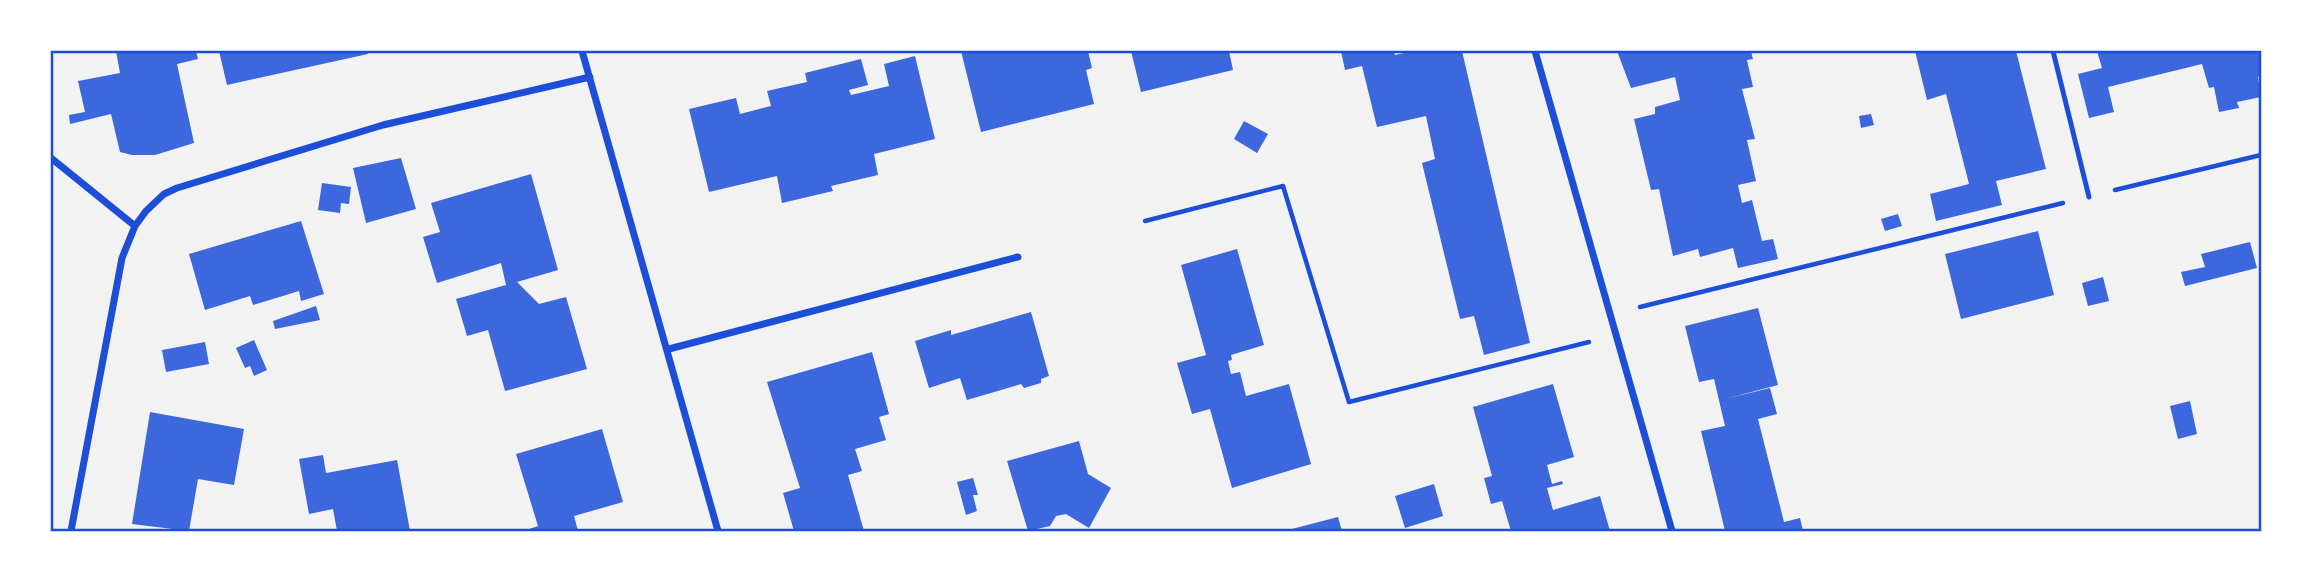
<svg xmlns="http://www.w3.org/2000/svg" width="2312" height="582" font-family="Literata,serif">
	<rect width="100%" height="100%" fill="#f2f2f2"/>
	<path fill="#3d67dc" d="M116,51h80l2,8 -21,5 17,79 -39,12h-23l-12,-3 -9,-38 -41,10 -1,-9 16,-3 -7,-31 42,-8z
		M219,51h148l1,3 -141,31z
		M961,51h127l4,17 -6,2 8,34 -113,28z
		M1131,51h98l4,19 -92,22z
		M1341,51h53l1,4 18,-4h49l68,292 -46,12 -10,-39 -14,3 -38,-156 13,-4 -9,-43 -49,11 -15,-61 -17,4z
		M1617,51h134l2,8 -6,1 6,27 -11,2 13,50 -8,1 9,41 -18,4 4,18 10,-3 10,41 11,-2 5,20 -40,9 -5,-20 -33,9 -2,-8 -25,7 -14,-67 -8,1 -17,-71 21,-5v-7l25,-7 -5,-23 -44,11z
		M1915,51h101l30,118 -50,12 6,24 -66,16 -6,-27 39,-10 -23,-90 -19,6z
		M2097,51h164v24l-3,2 3,20 -24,5 2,6 -20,4 -5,-25 -5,1 -7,-24 -94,23 6,25 -25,6 -11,-44 24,-6z
		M915,56l20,83 -61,15 4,21 -47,11 2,5 -51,12 -5,-27 -68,16 -20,-83 47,-11 4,16 31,-8 -4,-15 40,-9 -2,-9 56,-14 7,26 -19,5 2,5 38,-9 -5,-22z
		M1871,114l3,11 -13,3 -2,-12z
		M1244,121l24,13 -11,19 -23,-14z
		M401,158l15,51 -50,14 -13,-55z
		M531,174l27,96 -41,12 22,22 27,-7 21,72 -82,22 -17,-61 -21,6 -11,-37 50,-14 -5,-22 -64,20 -14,-46 17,-5 -9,-29z
		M322,183l29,4 -2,17 -8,-1 -1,10 -22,-3z
		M1898,214l4,12 -17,5 -4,-12z
		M301,221l23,73 -23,7 -2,-10 -46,14 -3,-9 -45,14 -16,-56z
		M2038,231l16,64 -93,24 -16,-65z
		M2250,242l7,26 -72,18 -4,-14 24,-5 -4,-13z
		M1237,249l27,96 -33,10 1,5 -4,1 3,13 9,-2 6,24 43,-12 22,80 -79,24 -22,-79 -18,5 -15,-51 29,-8 -25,-90z
		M2103,277l6,24 -21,5 -6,-23z
		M316,306l4,14 -45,9 -2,-8z
		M1758,308l20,77 -53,14 45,-11 7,26 -19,5 26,103 16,-4 3,13h-78l-24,-100 24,-5 -11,-47 -15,3 -14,-56z
		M1031,312l18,64 -8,3v4l-17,5 -3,-4 -54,16 -7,-22 -31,10 -14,-47 36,-11v5z
		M254,340l13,30 -13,6 -4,-10 -5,2 -9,-20z
		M205,342l4,22 -43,8 -4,-22z
		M872,352l17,62 -10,3 7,23 -31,9 7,22 -14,4 16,56h-70l-11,-38 17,-5 -33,-106z
		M1553,384l21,73 -27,8 5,19 10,-3 1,3 -16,4 6,22 47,-14 10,35h-99l-9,-30 -11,3 -7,-26 8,-2 -19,-69z
		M2190,401l7,33 -19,5 -8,-33z
		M150,412l94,17 -10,56 -36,-6 -9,52 -57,-7z
		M602,429l21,73 -49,14 4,15h-55l15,-5 -22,-72z
		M1079,441l9,33 23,14 -22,40 -23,-14 -10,2 -6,10 -22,5 -21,-70z
		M323,455l3,18 71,-13 13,71h-73l-4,-22 -24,5 -10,-55z
		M973,478l5,17h-5l4,16 -11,4 -9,-33z
		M1434,484l9,32 -38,12 -10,-32z
		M1338,517l4,14h-54v-1z"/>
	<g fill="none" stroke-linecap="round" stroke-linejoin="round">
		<path stroke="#1d4ed8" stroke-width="4.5" d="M2115,190l146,-35
			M1145,221l138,-35 66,216 240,-60
			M1640,307l423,-104"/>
		<path stroke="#1d4ed8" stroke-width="5" d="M2053,51l36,146"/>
		<path stroke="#1d4ed8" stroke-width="7" d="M582,51l136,480
			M1535,51l137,480
			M51,158l84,68
			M669,349l349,-92
			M71,531l51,-273 13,-32 11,-15 18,-17 13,-6 206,-63 207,-48"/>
	</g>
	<rect width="2312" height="582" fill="none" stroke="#ffffff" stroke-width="105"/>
	<rect x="52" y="52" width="2208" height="478" fill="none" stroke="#1d4ed8" stroke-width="2.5"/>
</svg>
